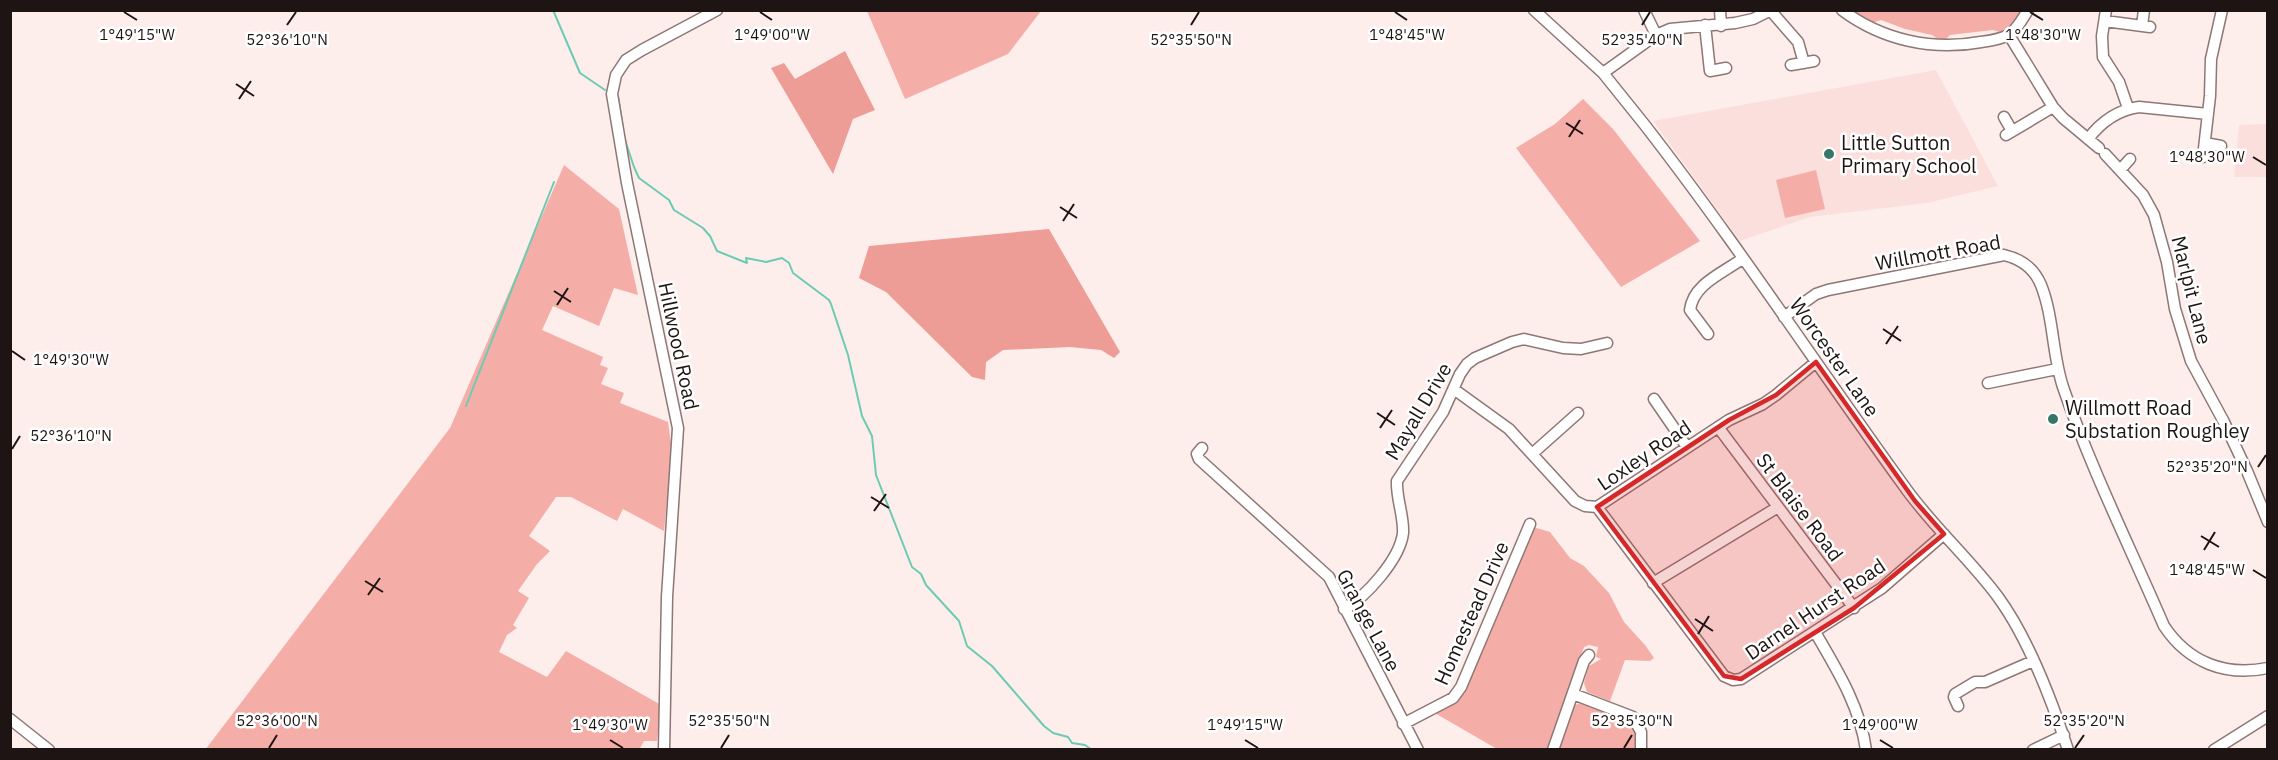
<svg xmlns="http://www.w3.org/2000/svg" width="2278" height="760" font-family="'IBM Plex Sans',sans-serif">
	<rect width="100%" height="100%" fill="#fdeeec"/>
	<path fill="#fbdfdc" d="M1936,70l62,116 -71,17 -117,14 -70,24 -87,-120z
		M2267,124v53h-33l5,-52z"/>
	<path fill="#f5ada7" d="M867,11h174l-33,43 -103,45z
		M1851,11h171l-12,15 -10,6 -7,-2 -43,5 -5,5h-6l-7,-5 -27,-6 -24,-9 -9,3z
		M1583,99l30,30 87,112 -79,46 -105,-139 39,-24z
		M564,165l55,44 19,86 -24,-7 -15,38 -46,-20 -11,24 61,27 -3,8 8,3 -7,16 23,9 -4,10 48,19 4,29 -8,80 -41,-22 -6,12 -46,-24h-15l-27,39 21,15 -13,13 -19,27 11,7 -16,27 4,3 -10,7 -8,17 48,25 19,-26 95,54 -4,36h-13l-5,9h-434l245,-322z
		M1816,170l9,39 -40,9 -9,-38z
		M1533,527l17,5 20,26 14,8 25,27 15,29 21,23 9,13 -4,3 -25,-1 -15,41 -23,-9 -3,-9 5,-17 12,-7 -5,-2 2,-10 -9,-2 -5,2 -37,102h-50l-64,-37 29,-17z
		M1580,703l48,16 7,12 1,18 -77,1 16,-45z"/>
	<path fill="#ed9c96" d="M845,51l30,59 -22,9 -20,55 -62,-106 13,-5 11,16z
		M1049,229l71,123 -6,6 -13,-8 -31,-3 -67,3 -17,12 -1,18 -13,-3 -86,-85 -27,-14 10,-32z"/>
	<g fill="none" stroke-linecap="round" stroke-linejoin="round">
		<path stroke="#6ccbb2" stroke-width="2" d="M553,10l27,63 25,17
			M618,96l5,32
			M624,137l10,30 5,11 30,22 5,10 29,18 7,8 7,15 30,12 -1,-5 20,4 16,-4 7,5 4,10 36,27 2,4 17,51 14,61 10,20 4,39 36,92 9,7 5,11 33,36 8,25 25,20 52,60 9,7 15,4 4,6 13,2 7,5
			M466,406l88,-224"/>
		<defs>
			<path id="minor" d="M1534,10l69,63 41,51c91,117 173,242 260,362 28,40 65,72 94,111 30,41 54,104 70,153
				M1644,10l12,25
				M1720,10l1,16
				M1842,10c40,30 90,41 139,32 8,-1 20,-3 27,-7 8,-4 15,-17 20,-25
				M2106,10l-4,26 1,21 16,25 9,26
				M1771,11l27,31 6,21
				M2105,21l45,6
				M1705,25l5,46 16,-3
				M2142,26l2,-16
				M2009,35l44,72 10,11 36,30
				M1791,65l23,-4
				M1603,73l53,-38 14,-6 65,-6 18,-4 18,-9
				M2004,117l8,14
				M2006,135l47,-28
				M2088,139c13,-17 29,-29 51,-32l69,7
				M2205,143l16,3
				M2105,154l38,41 11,20 13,47 8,47 16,52 33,61 23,49 21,51
				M2203,157l7,-61 1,-37 11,-49
				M2121,169l9,-10
				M1784,317l32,-23 12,-4 176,-35c17,4 30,13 37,30 13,33 11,69 22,102 28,82 67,160 101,239 24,36 61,51 104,42
				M1708,334l-18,-24c3,-26 33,-37 52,-51
				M1988,383l69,-14
				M1455,390l54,39 66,72 10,5 12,1 132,-87 34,-16 13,-9 40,-33
				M1654,399l33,48
				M1718,427l136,181
				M1202,448l-5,6 2,5 130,118 89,173
				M1532,454l46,-41
				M1597,507l127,169 9,4 8,-1 141,-91 62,-54
				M1653,583l125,-76
				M1344,609c22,-12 56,-50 59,-76 1,-17 -7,-35 -6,-52l46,-69 17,-38 7,-10 8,-6 37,-16 12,-3 39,9 18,1 26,-6
				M1815,632c22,38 45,74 51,118
				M1573,694l60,23 8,15v18
				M1958,706l-4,-9 1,-3 20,-12h10l48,-21
				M10,719l39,31
				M1403,724l50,-26 8,-11 69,-163
				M664,750l3,-153 11,-169 -51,-245 -15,-89 4,-19 10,-15 16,-10 75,-40
				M1553,750l31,-89 5,-6
				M2033,750l31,-15
				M2214,750l54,-34"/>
		</defs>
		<use href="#minor" stroke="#8e7775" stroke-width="13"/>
		<use href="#minor" stroke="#fff" stroke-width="10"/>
	</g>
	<path fill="#d62828" fill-opacity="0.2" stroke="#d62828" stroke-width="4.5" stroke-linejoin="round" d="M1816,362l99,139 29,33 -90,74 -113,71 -17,-3 -127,-169 132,-87 47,-25z"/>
	<path fill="none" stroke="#1d1413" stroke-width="2" d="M124,12l13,8M760,12l12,8M1395,12l12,8M2030,12l13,8M287,25l9,-13M1191,25l8,-13M1642,25l8,-13M236,84l18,12M239,99l12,-18M1566,123l17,11M1569,137l11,-17M2253,157l13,8M1060,207l17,11M1063,221l11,-17M554,291l17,11M557,305l11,-17M1883,329l18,12M1886,344l12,-18M12,351l13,9M1377,413l18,12M1380,428l12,-18M12,449l8,-13M2258,467l8,-12M871,497l18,11M874,511l12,-17M2201,536l18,11M2204,550l11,-18M2253,570l13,8M365,581l18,11M368,595l12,-17M1695,619l18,12M1698,634l11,-18M610,740l13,8M1245,740l13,8M1880,740l13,8M269,748l8,-13M721,748l8,-13M1624,748l8,-13M2075,748l9,-13"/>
	<g fill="#367767" stroke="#fff" stroke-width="2">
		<circle cx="1829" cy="154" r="6"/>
		<circle cx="2053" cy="419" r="6"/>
	</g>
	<g text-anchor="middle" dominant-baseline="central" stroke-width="5" stroke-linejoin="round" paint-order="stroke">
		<g font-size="20" fill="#1d1413" stroke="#fff" text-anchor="start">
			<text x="1841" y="142">Little Sutton<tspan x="1841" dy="23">Primary School</tspan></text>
			<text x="2065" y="407">Willmott Road<tspan x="2065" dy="23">Substation Roughley</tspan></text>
		</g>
		<g font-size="20" fill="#1d1413" stroke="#fff">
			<text transform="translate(1938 252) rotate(-10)">Willmott Road</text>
			<text transform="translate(2192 290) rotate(76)">Marlpit Lane</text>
			<text transform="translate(679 346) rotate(78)">Hillwood Road</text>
			<text transform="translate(1835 357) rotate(55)">Worcester Lane</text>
			<text transform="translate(1418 411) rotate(-59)">Mayall Drive</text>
			<text transform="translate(1644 455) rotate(-34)">Loxley Road</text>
			<text transform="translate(1800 507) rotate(53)">St Blaise Road</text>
			<text transform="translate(1815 609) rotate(-34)">Darnel Hurst Road</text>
			<text transform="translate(1471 613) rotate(-66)">Homestead Drive</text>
			<text transform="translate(1369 620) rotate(62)">Grange Lane</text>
		</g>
	</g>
	<g font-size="15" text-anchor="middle" fill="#1d1413" stroke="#fff" stroke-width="5" stroke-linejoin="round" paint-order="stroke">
		<text x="2043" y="40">1°48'30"W</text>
		<text x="137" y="40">1°49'15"W</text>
		<text x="772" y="40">1°49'00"W</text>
		<text x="1407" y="40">1°48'45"W</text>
		<text x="287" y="45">52°36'10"N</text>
		<text x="1191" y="45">52°35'50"N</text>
		<text x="1642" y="45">52°35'40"N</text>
		<text x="2207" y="162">1°48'30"W</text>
		<text x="71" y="365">1°49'30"W</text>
		<text x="71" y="441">52°36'10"N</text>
		<text x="2207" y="472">52°35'20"N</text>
		<text x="2207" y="575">1°48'45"W</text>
		<text x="277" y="726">52°36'00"N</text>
		<text x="729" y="726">52°35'50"N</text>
		<text x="1632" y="726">52°35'30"N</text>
		<text x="2084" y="726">52°35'20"N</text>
		<text x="610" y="730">1°49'30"W</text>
		<text x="1245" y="730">1°49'15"W</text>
		<text x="1880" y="730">1°49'00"W</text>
	</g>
	<rect width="2278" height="760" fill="none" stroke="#1d1413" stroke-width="24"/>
</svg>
